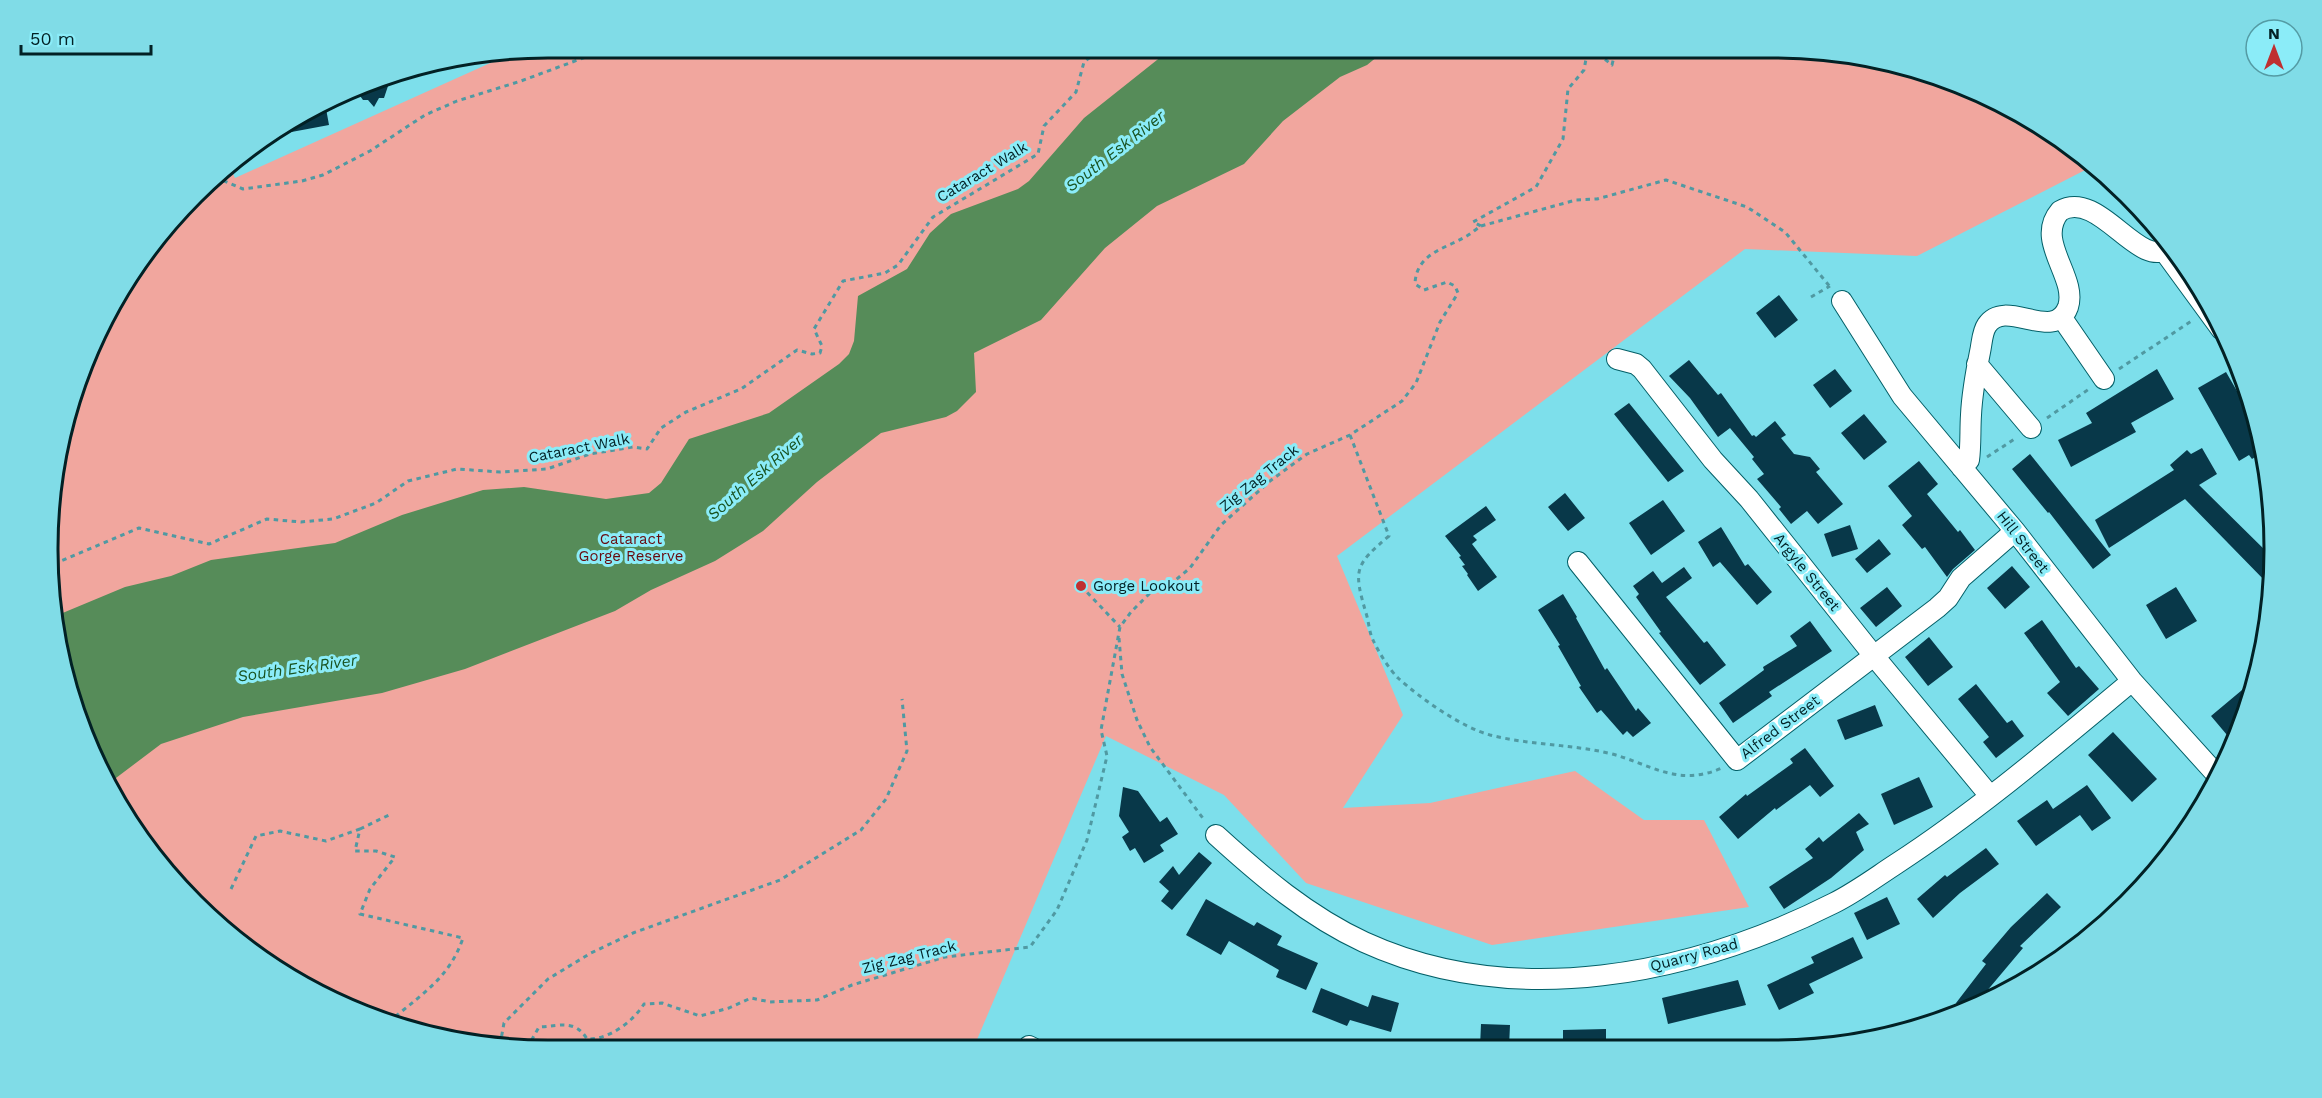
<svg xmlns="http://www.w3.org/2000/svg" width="2322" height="1098" font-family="'Work Sans',sans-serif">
	<rect width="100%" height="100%" fill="#7ddfeb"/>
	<path fill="#f1a69e" d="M549,48h1224l97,10 94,28 87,46 42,34 -176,90 -172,-7 -408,307 66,159 -60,93 87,-5 145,-32 69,49h60l45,87 -257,38 -186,-62 -82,-88 -118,-59 -133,313 -424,1 -98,-10 -93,-28 -139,-86 -104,-127 -41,-89 -22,-95 6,-163 57,-154 104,-126 10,-7 6,13 273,-123z"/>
	<path fill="#568c59" d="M1167,48h221l-21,17 -27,12 -57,44 -39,43 -87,42 -52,42 -64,72 -67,33 2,39 -19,19 -11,6 -65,16 -64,49 -54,49 -48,30 -64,29 -36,21 -150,58 -83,24 -139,24 -82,27 -53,40 -34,-74 -21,-93 72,-30 46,-11 40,-16 124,-17 67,-28 81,-25 41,-3 82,12 43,-6 12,-10 28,-44 80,-26 70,-49 10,-10 5,-13 4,-45 49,-27 23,-36 21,-19 67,-25 11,-8 55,-63 78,-62z"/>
	<path fill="#083849" d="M392,74l-8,24h-5l-5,9 -6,-7h-5l-8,-11z
		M325,103l4,22 -59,11 29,-21z
		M1779,295l19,25 -23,18 -19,-25z
		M1689,360l29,35 3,-2 31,43 2,-1 2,2 19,-16 11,14 -5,3 13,16 16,3 10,12 -4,3 27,32 -25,20 -11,-13 -16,13 -12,-15 2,-2 -24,-28 7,-5 -12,-15 2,-2 -24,-29 -12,9 -28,-39 -21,-22z
		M1835,369l17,22 -22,17 -17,-23z
		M2157,369l17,30 -43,24 5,9 -65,35 -13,-27 34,-17 -6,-10z
		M2226,372l30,52 8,27 -12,8 -3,-4 -10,6 -41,-73z
		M1629,403l55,68 -16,11 -54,-68z
		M1864,414l23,28 -23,18 -23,-27z
		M2202,448l15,26 -18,11 74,73 -3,28 -85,-87 -76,49 -14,-28 79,-50 -4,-5 17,-15 4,4z
		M2030,454l81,101 -18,14 -44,-57 -1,1 -36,-44z
		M1919,461l19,23 -11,10 31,38 2,-2 15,20 -22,19 -6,8 -22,-30 -3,2 -20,-24 10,-9 -24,-30z
		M1565,493l20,25 -17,13 -20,-24z
		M1663,500l22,31 -34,24 -22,-32z
		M1486,506l10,14 -23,16 4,4 -5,4 25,33 -19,14 -11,-16 1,-1 -6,-8 3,-1 -6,-8 2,-1 -16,-20z
		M1850,525l8,24 -26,8 -8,-23z
		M1721,527l24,39 3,-2 24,28 -15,13 -37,-43 -7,5 -15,-25z
		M1879,539l12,15 -24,19 -12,-14z
		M2012,566l18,21 -25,22 -18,-21z
		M1684,567l8,11 -26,19 38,46 3,-2 19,24 -26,20 -41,-52 2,-1 -25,-35 3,-3 -6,-8 20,-15 9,12z
		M1887,587l15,19 -26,21 -16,-19z
		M2176,587l21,34 -31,18 -20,-34z
		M1563,594l14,23 -1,1 29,52 2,-2 29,43 2,-3 13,15 -18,14 -6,-6 -4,4 -22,-25 -4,3 -18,-26 2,-1 -23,-40 2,-1 -22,-35z
		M2042,620l34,48 3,-2 20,23 -31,27 -21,-23 13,-11 -36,-49z
		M1810,621l22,30 -63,41 3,4 -39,27 -14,-20 45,-33 -1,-3 34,-21 -7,-10z
		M1929,637l24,30 -25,19 -23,-29z
		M2254,680l-13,43 -14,12 -16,-19z
		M1976,684l31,39 5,-3 12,16 -28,22 -13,-16 6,-5 -31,-38z
		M1875,705l8,21 -38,14 -8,-20z
		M2113,732l44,47 -25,23 -44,-47z
		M1805,748l29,38 -14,11 -10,-12 -34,25 -1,-2 -37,31 -19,-22 27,-23 1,2 46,-33 -3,-4z
		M1919,777l14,30 -39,18 -13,-31z
		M2087,785l24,33 -19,13 -12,-16 -44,31 -19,-25 30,-21 6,9z
		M1123,787l15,4 22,31 7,-5 11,17 -18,11 4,6 -20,12 -9,-15 -5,3 -8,-14 7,-5 -10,-16z
		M1859,813l10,11 -13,8 8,18 -33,28 -47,31 -15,-22 44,-29 -8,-9 14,-12 4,5z
		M1986,848l13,16 -39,29 -27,25 -16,-19 28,-24 2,2z
		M1199,852l13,11 -40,47 -11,-9 8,-10 -10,-9 14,-16 6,9z
		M2047,893l14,14 -41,39 3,2 -37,44 6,4 -26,15 -10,-8 30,-39 -4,-3 29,-34z
		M1887,897l13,27 -33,16 -13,-27z
		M1206,899l48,27 3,-4 25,14 -5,9 41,18 -12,27 -30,-13 3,-7 -50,-29 -8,14 -35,-20z
		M1853,937l10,21 -54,26 5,9 -35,17 -12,-25 47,-22 -3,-6z
		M1738,980l8,25 -78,19 -6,-26z
		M1321,988l47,19 4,-12 27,8 -8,29 -41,-12 -3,6 -35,-14z
		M1481,1024l29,1 -1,22h-29z
		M1606,1029v17l-43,1v-17z"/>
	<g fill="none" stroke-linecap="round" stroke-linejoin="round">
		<defs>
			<path id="minor" d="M2164,251l57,78
				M1842,301l60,95 113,135 117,150 84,93
				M2062,318l42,61
				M1617,359l19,5 6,5 71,91 36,39 125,157 116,140
				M1977,364l54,64
				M1962,468l7,-8c2,-15 1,-30 2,-45 1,-22 5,-43 9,-63 2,-9 2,-20 7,-27 19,-28 67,19 81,-18 10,-30 -34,-66 -8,-96 40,-23 79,62 110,36
				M1578,562l159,198 200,-152 11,-10 13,-20 54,-47
				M1216,835c45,41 92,81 148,107 151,69 327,33 470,-39 22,-11 42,-26 62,-39 83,-54 160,-120 236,-183
				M1029,1046l4,2"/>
		</defs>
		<use href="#minor" stroke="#035f67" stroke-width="22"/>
		<path stroke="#5099a2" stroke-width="3" stroke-dasharray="4.5 4.5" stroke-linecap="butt" d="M1591,48l21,17 4,-17
			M215,177l28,12 59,-8 21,-6 47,-24 55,-36 32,-14 64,-20 89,-33
			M1481,226l95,-26 21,-1 69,-19 81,27 38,25 46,56
			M1811,297l19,-11
			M2119,369l74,-49
			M2047,418l42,-29
			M1350,435l39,101c-34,29 -36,33 -23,77 3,9 3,19 7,27 5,11 16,29 25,38 22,20 63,49 92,57 39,10 79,9 118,18 42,10 68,35 114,15
			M1987,457l29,-19
			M54,564l85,-36 70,16 58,-25 34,3 32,-3 43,-16 32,-22 49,-12 43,3 47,-3 43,-15 43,-7 14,2 14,-21 25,-16 55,-23 56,-39 15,4 8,-1 2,-7 -8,-17 29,-48 42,-8 13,-8 35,-48 105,-63 6,-28 32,-34 8,-30 17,-13 11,-1
			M1081,586l39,41
			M1119,638l3,36 15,46 13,27 55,74
			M360,829l31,-15
			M231,889l25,-53 24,-5 46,10 34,-12 -5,22h21l19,6 -25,32 -10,25 103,24c-13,38 -38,54 -67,78
			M370,1016c17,-4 26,1 38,11
			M500,1045l4,-22 44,-44 43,-26 42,-20 147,-53 81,-50 25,-31 21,-48 -5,-52
			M527,1048l12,-21c21,-1 36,-8 48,12 21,1 46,-17 57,-35l18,-1 38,13 29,-8 22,-10 19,4 47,-2 35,-15 93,-28 85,-10 27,-37 30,-70 20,-84 -6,-26 19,-103 11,-15 25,-25 16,-4 18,-15 31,-43 49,-44 37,-27 43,-19 52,-34 14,-18 24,-61 18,-29 -3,-7 -8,-4 -23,8 -9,-6c1,-30 29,-35 50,-47 6,-3 11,-8 16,-11l-8,-4 63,-35 27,-48 5,-50 16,-19 4,-22"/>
		<use href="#minor" stroke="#fff" stroke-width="20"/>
	</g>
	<circle fill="#bf3030" stroke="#8becf8" stroke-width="2" cx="1081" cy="586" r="6"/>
	<g text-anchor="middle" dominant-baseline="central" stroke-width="6" stroke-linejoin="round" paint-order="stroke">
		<g font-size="15" fill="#022125" stroke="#8becf8">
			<text transform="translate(982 172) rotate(-31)">Cataract Walk</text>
			<text transform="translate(579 448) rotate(-11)">Cataract Walk</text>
			<text transform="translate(1259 478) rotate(-39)">Zig Zag Track</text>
			<text transform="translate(2023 542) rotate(52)">Hill Street</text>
			<text transform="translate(1807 572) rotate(51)">Argyle Street</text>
			<text transform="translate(1780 727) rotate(-37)">Alfred Street</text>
			<text transform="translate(1694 955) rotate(-15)">Quarry Road</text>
			<text transform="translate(909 957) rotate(-14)">Zig Zag Track</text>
		</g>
		<g font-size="15" fill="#680a0f" stroke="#8becf8">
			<text x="631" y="539">Cataract<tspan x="631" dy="17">Gorge Reserve</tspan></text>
		</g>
		<g font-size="15" fill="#022125" stroke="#8becf8" text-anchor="start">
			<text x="1093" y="586">Gorge Lookout</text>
		</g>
		<g font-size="16" font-style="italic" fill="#195321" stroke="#8becf8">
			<text transform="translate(1115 151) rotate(-38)">South Esk River</text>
			<text transform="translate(755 477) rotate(-41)">South Esk River</text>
			<text transform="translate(297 668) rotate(-8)">South Esk River</text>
		</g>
	</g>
	<path d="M0 0H2322V1098H0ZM548 58H1774A490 490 0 0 1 2264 548V550A490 490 0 0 1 1774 1040H548A490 490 0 0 1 58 550V548A490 490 0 0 1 548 58Z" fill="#80dce7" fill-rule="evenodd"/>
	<path fill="none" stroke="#022125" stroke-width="3" d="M548 58H1774A490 490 0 0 1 2264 548V550A490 490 0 0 1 1774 1040H548A490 490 0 0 1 58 550V548A490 490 0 0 1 548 58Z"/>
	<g transform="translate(2274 48)"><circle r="28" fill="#8becf8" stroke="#549ba4" stroke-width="1.5"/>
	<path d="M0-4.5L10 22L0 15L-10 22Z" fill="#bf3030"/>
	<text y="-9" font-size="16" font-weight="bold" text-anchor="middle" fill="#022125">N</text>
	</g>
	<path d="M21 45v9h130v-9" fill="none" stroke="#022125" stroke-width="3"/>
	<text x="30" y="45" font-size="18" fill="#022125" stroke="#8becf8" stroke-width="4.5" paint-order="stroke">50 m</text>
</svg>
